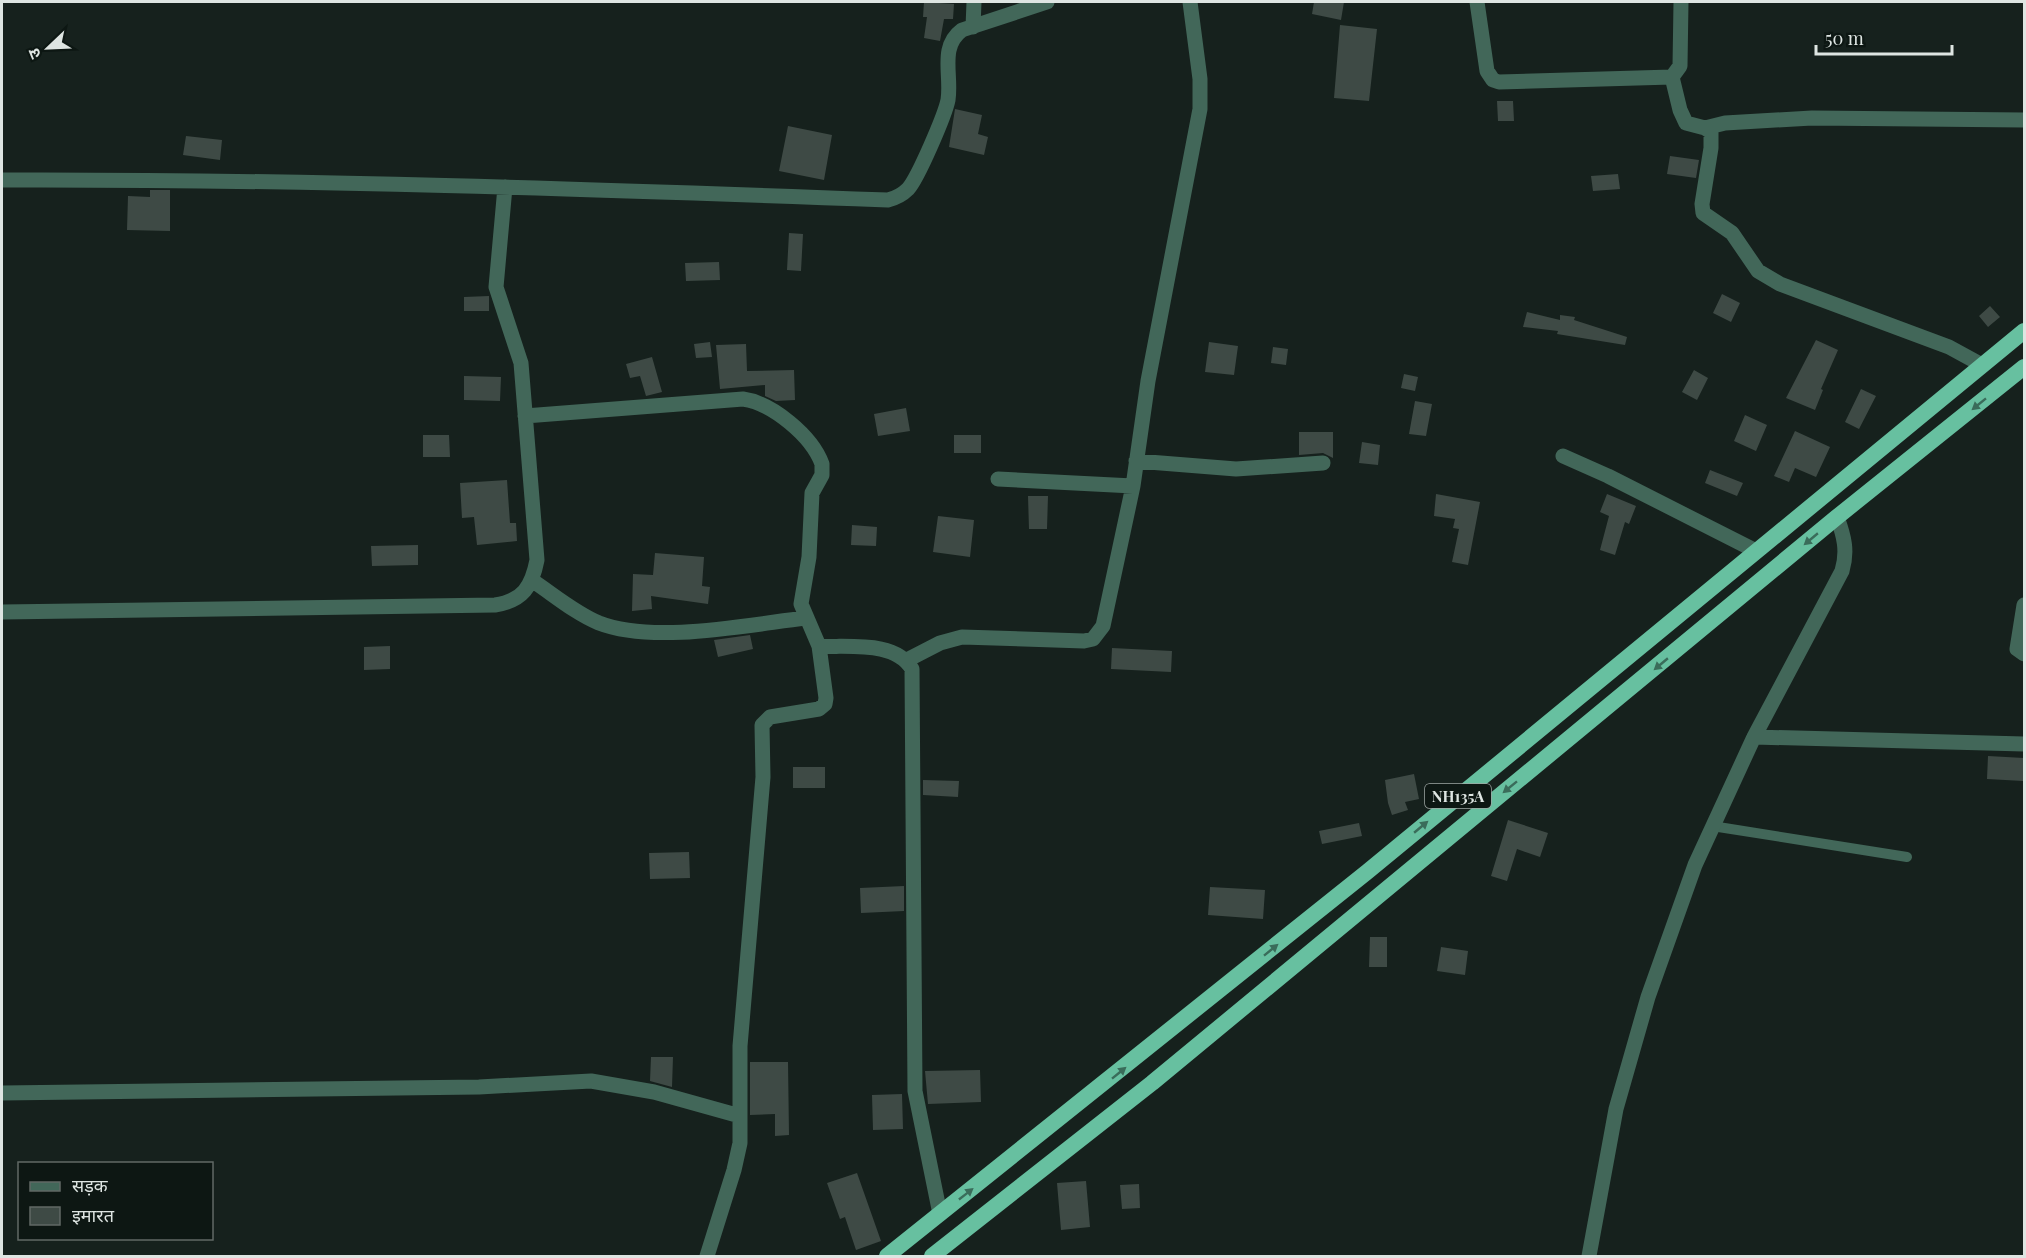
<svg xmlns="http://www.w3.org/2000/svg" width="2026" height="1258" font-family="'Playfair Display','Noto Sans Devanagari',serif">
	<rect width="100%" height="100%" fill="#16211d"/>
	<path fill="#3e4a45" d="M924,2l30,2 -1,15h-9l-4,22 -16,-3 3,-21h-4z
		M1314,2h30l-3,18 -29,-6z
		M1340,25l37,4 -8,72 -35,-3z
		M1497,101h16l1,20h-16z
		M955,109l27,6 -4,19 10,3 -4,18 -35,-8z
		M788,126l44,9 -8,45 -45,-9z
		M186,136l36,4 -2,20 -37,-5z
		M1670,156l29,4 -3,18 -29,-4z
		M1618,174l2,15 -27,2 -2,-15z
		M150,190h20v41l-43,-1 1,-34 22,1z
		M789,233l14,1 -2,37 -14,-1z
		M719,262l1,18 -34,1 -1,-18z
		M1722,294l18,9 -9,19 -18,-9z
		M489,296v15h-25v-14z
		M1990,306l10,11 -12,10 -9,-11z
		M1527,312l33,8v-5l15,2 -1,3 53,17 -2,8 -68,-11 1,-3 -35,-4z
		M1816,340l22,10 -17,39 2,1 -8,20 -29,-12z
		M710,342l2,15 -16,1 -2,-14z
		M1209,342l29,4 -4,29 -29,-3z
		M746,344l1,27 47,-1 1,30 -19,1 -11,-5v-11l-45,4 -4,-44z
		M1273,347l15,2 -2,16 -15,-2z
		M652,357l10,35 -16,4 -6,-20 -10,2 -4,-14z
		M1694,370l14,8 -11,22 -15,-8z
		M1404,374l14,3 -3,14 -14,-3z
		M464,376l37,1 -1,24 -36,-1z
		M1861,389l15,7 -17,33 -14,-7z
		M1415,401l17,3 -6,32 -17,-2z
		M906,408l4,23 -32,5 -4,-22z
		M1745,415l22,10 -11,26 -22,-10z
		M1795,431l35,16 -14,30 -21,-9 -6,14 -15,-6z
		M1299,432h34v26l-10,-5 -24,2z
		M423,435h26l1,22h-27z
		M954,435h27v18h-27z
		M1362,442l18,3 -2,20 -19,-2z
		M1710,470l33,13 -6,13 -32,-13z
		M507,480l3,43h6l1,18 -40,4 -3,-28 -12,1 -2,-35z
		M1436,494l44,8 -12,63 -16,-3 7,-33 -6,-1 2,-9 -21,-3z
		M1607,494l29,12 -7,18 -4,-2 -10,33 -15,-5 9,-34 -9,-4z
		M1028,496h20l-1,33h-18z
		M938,516l36,4 -4,37 -37,-5z
		M852,525l25,2 -1,19 -25,-1z
		M418,545v20l-46,1 -1,-20z
		M655,553l49,4 -2,29 8,1 -2,17 -57,-8 1,13 -20,2 1,-37 20,1z
		M750,635l3,14 -35,8 -4,-17z
		M390,646v23l-26,1v-23z
		M1112,648l60,3 -1,21 -60,-3z
		M1988,756l36,2 -1,23 -36,-2z
		M793,767h32v21h-32z
		M1414,774l5,25 -14,3 3,8 -16,5 -4,-12 -3,-23z
		M923,780l36,1 -1,16 -35,-2z
		M1508,820l40,13 -8,24 -23,-8 -10,32 -16,-5z
		M1359,823l3,13 -40,8 -3,-13z
		M689,852l1,26 -40,1 -1,-26z
		M904,886v25l-43,2 -1,-25z
		M1210,887l55,3 -2,29 -55,-4z
		M1370,937h17v30h-18z
		M1441,947l27,4 -3,24 -28,-4z
		M651,1057h22l-1,30 -22,-6z
		M750,1062h38l1,73 -14,1v-22l-25,1z
		M980,1070l1,32 -53,2 -3,-33z
		M902,1094l1,35 -30,1 -1,-35z
		M857,1173l24,68 -25,9 -11,-33 -5,2 -13,-36z
		M1086,1181l4,46 -29,3 -4,-47z
		M1139,1184l1,24 -18,1 -2,-24z"/>
	<g fill="none" stroke-linecap="round" stroke-linejoin="round">
		<path stroke="#426759" stroke-width="10" d="M1712,826l195,31"/>
		<path stroke="#426759" stroke-width="15" d="M1477,2l10,69 6,9 6,2 173,-5 8,-11 1,-64
			M973,27l1,-25
			M1672,77l8,33 6,13 19,5 6,4v16l-9,56 1,9 29,20 26,38 22,13 169,63 33,18
			M1705,128l20,-5 87,-5 212,2
			M2,180c295,-1 591,9 886,20 8,-2 14,-5 20,-11 10,-11 37,-74 40,-89 4,-25 -9,-53 14,-70l85,-28
			M525,416l218,-17c29,4 69,37 79,65v11l-10,18 -3,64 -8,47 18,42 7,52 -1,6 -6,5 -49,8 -8,8 1,52 -23,269v97l-6,27 -27,86
			M1563,456l45,20 148,75
			M1136,461l100,8 87,-6
			M998,479l135,7 15,-105 52,-272v-30l-10,-77
			M533,581c21,14 42,32 66,42 54,21 148,2 206,-5
			M2024,605l-7,44 7,5
			M2,612l493,-7c28,-4 37,-19 42,-45l-16,-197 -25,-76 9,-100
			M819,646c29,2 76,-6 93,23l3,422 25,123
			M907,660l33,-17 22,-6 122,4 9,-2 10,-13 30,-140
			M1754,737l270,7
			M2,1093l477,-6 112,-6 63,11 86,24
			M1589,1256l27,-147 32,-112 47,-132 59,-128 88,-166c6,-20 2,-35 -5,-54"/>
		<path stroke="#67c0a0" stroke-width="16" d="M887,1256l480,-384 657,-541
			M932,1256l220,-173 685,-566 187,-150"/>
	</g>
	<defs><path id="oneway-solid" d="M-6-.8H1V-3.2L6.5 0L1 3.2V.8H-6Z" transform="scale(1.5)"/></defs>
	<g fill="#3a6c5a">
		<use href="#oneway-solid" transform="translate(1979 404) rotate(141)"/>
		<use href="#oneway-solid" transform="translate(1811 539) rotate(140)"/>
		<use href="#oneway-solid" transform="translate(1661 664) rotate(140)"/>
		<use href="#oneway-solid" transform="translate(1510 787) rotate(141)"/>
		<use href="#oneway-solid" transform="translate(1421 827) rotate(-40)"/>
		<use href="#oneway-solid" transform="translate(1271 950) rotate(-39)"/>
		<use href="#oneway-solid" transform="translate(1119 1073) rotate(-39)"/>
		<use href="#oneway-solid" transform="translate(966 1194) rotate(-38)"/>
	</g>
	<g text-anchor="middle" dominant-baseline="central" stroke-width="4.5" stroke-linejoin="round" paint-order="stroke">
		<rect fill="#0d1713" stroke="#9fa7a4" stroke-width="1.5" x="1425" y="784" width="66" height="24" rx="4.5"/>
		<g font-size="15" font-weight="bold" fill="#dee5e2">
			<text x="1458" y="796">NH135A</text>
		</g>
	</g>
	<rect width="2026" height="1258" fill="none" stroke="#dee5e2" stroke-width="6"/>
	<rect x="18" y="1162" width="195" height="78" fill="#0d1713" stroke="#616966" stroke-width="1.5"/>
	<rect x="30" y="1182" width="30" height="9" fill="#426759" stroke="#616966" stroke-width="1.5"/>
	<text x="72" y="1192" font-size="18" fill="#dee5e2">सड़क</text>
	<rect x="30" y="1207" width="30" height="18" fill="#3e4a45" stroke="#616966" stroke-width="1.5"/>
	<text x="72" y="1222" font-size="18" fill="#dee5e2">इमारत</text>
	<g transform="translate(48 48) rotate(247)" stroke="#0d1713" stroke-width="4.5" paint-order="stroke">
	<path d="M0-4.5L10 22L0 15L-10 22Z" fill="#dee5e2"/>
	<text y="-9" font-size="16" font-weight="bold" text-anchor="middle" fill="#dee5e2">उ</text>
	</g>
	<path d="M1816 45v9h136v-9" fill="none" stroke="#dee5e2" stroke-width="3"/>
	<text x="1825" y="45" font-size="18" fill="#dee5e2" stroke="#0d1713" stroke-width="4.5" paint-order="stroke">50 m</text>
</svg>
